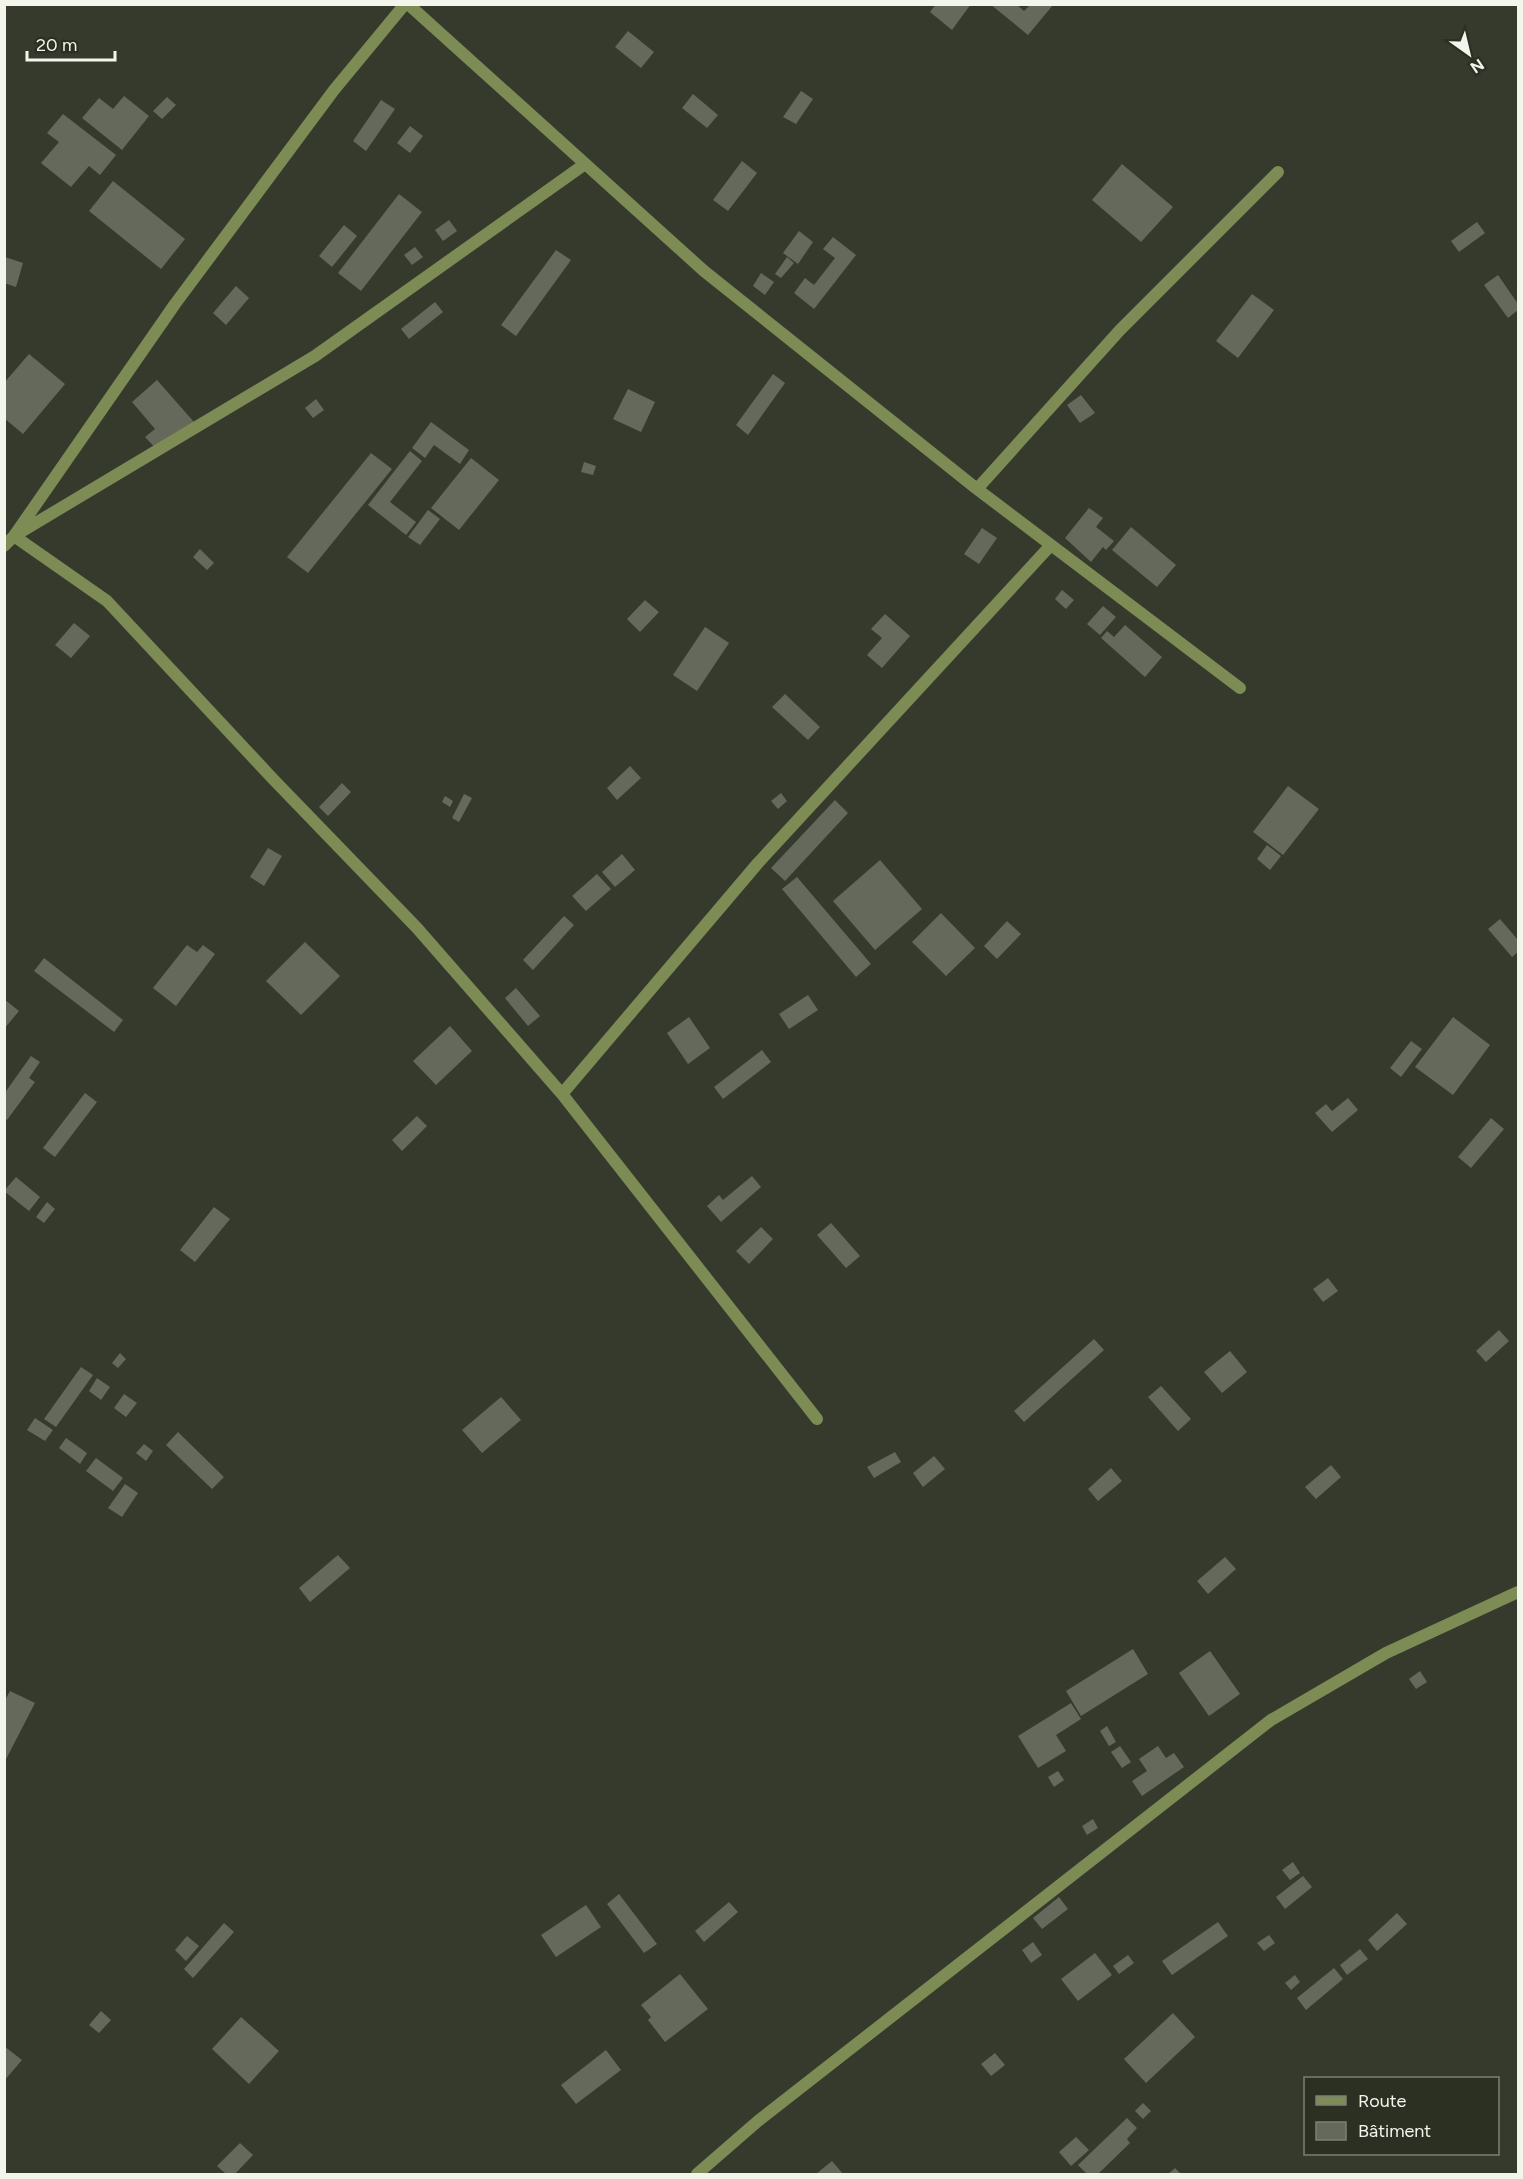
<svg xmlns="http://www.w3.org/2000/svg" width="1523" height="2179" font-family="Figtree,sans-serif">
	<rect width="100%" height="100%" fill="#363a2d"/>
	<path fill="#65695b" d="M936,4h35l-19,26 -22,-18z
		M990,4h26l8,7 6,-6h23l-25,30z
		M628,31l26,21 -13,16 -26,-21z
		M801,91l12,8 -17,25 -13,-7z
		M693,94l25,21 -11,13 -25,-20z
		M124,96l25,20 -27,34 -40,-32 17,-20 14,11z
		M167,97l9,8 -14,14 -9,-8z
		M381,100l14,9 -29,42 -13,-10z
		M63,114l53,41 -16,20 -11,-9 -18,21 -30,-24 18,-21 -12,-9z
		M410,126l13,10 -13,17 -13,-10z
		M742,161l15,12 -29,38 -15,-11z
		M1122,164l51,43 -32,35 -49,-42z
		M113,181l72,58 -24,30 -72,-58z
		M399,194l23,18 -61,79 -23,-18z
		M449,220l8,11 -14,10 -8,-11z
		M1477,222l8,11 -26,19 -8,-11z
		M344,225l13,11 -25,31 -13,-11z
		M799,231l14,11 -15,22 -15,-11z
		M833,237l23,18 -42,54 -20,-16 11,-15 9,7 21,-27 -12,-9z
		M415,247l8,10 -11,8 -8,-10z
		M556,250l15,10 -55,76 -15,-11z
		M5,257l18,6 -7,24 -12,-4z
		M787,257l7,6 -13,15 -6,-4z
		M761,273l13,9 -9,13 -12,-9z
		M1498,275l20,29v6l-10,8 -24,-33z
		M236,286l13,12 -23,27 -13,-12z
		M1252,294l22,16 -36,48 -22,-17z
		M435,302l8,10 -34,27 -8,-10z
		M29,354l36,30 -42,50 -19,-16v-35z
		M773,374l12,9 -37,52 -12,-10z
		M157,380l37,42 -35,30 -14,-15 10,-8 -23,-27z
		M628,389l27,13 -14,30 -28,-13z
		M1081,395l14,18 -15,10 -13,-18z
		M316,399l8,11 -11,8 -8,-10z
		M431,422l38,28 -9,14 -26,-19 -9,13 -13,-10z
		M410,451l12,10 -32,41 26,20 -10,13 -38,-30z
		M371,453l21,16 -84,104 -21,-16z
		M471,458l28,22 -40,50 -28,-22z
		M584,462l12,4 -3,9 -12,-3z
		M1089,508l14,10 -7,9 18,14 -8,9 -3,-3 -12,15 -26,-24z
		M428,510l12,9 -20,26 -12,-8z
		M1131,527l45,38 -19,22 -45,-37z
		M982,528l15,10 -18,26 -15,-10z
		M200,549l14,14 -7,7 -14,-13z
		M1062,590l12,10 -8,9 -11,-10z
		M645,600l14,12 -19,20 -13,-13z
		M1103,606l13,11 -16,18 -13,-11z
		M885,614l25,22 -28,32 -15,-13 15,-17 -11,-9z
		M74,623l16,13 -19,22 -16,-13z
		M1125,625l37,32 -17,20 -44,-39 6,-7 7,6z
		M705,627l24,16 -32,48 -24,-16z
		M785,694l35,33 -12,13 -36,-33z
		M630,766l11,12 -24,22 -10,-12z
		M342,783l9,9 -23,24 -9,-9z
		M1288,786l31,23 -36,46 -30,-23z
		M781,793l6,8 -9,8 -7,-8z
		M464,794l8,4 -13,24 -7,-4z
		M445,796l8,5 -3,6 -8,-5z
		M835,800l13,13 -63,68 -14,-13z
		M1267,845l14,11 -11,14 -13,-11z
		M268,848l14,8 -18,30 -14,-9z
		M622,854l13,16 -20,17 -13,-15z
		M880,860l42,49 -47,41 -42,-49z
		M597,874l14,15 -25,22 -14,-15z
		M797,877l74,87 -15,13 -74,-88z
		M941,913l34,35 -29,28 -34,-34z
		M564,916l10,9 -41,45 -10,-10z
		M1500,919l18,21v12l-6,5 -24,-28z
		M1007,921l14,13 -24,25 -13,-13z
		M305,942l35,34 -39,39 -35,-34z
		M187,945l10,7 6,-7 12,9 -39,52 -23,-18z
		M44,958l79,62 -9,12 -80,-61z
		M516,988l24,28 -12,10 -23,-28z
		M808,995l10,15 -29,19 -10,-15z
		M4,999l15,12 -15,18z
		M689,1017l21,31 -22,16 -21,-31z
		M1453,1017l37,28 -37,50 -38,-28z
		M450,1026l22,25 -36,34 -23,-24z
		M1411,1041l11,8 -21,28 -11,-9z
		M762,1050l9,12 -48,37 -9,-12z
		M31,1056l9,6 -11,16 6,4 -28,38 -3,-2v-24z
		M85,1093l12,9 -42,55 -12,-9z
		M1348,1098l10,12 -26,22 -17,-19 11,-9 6,7z
		M417,1116l10,10 -25,25 -10,-11z
		M1491,1118l13,11 -33,39 -13,-11z
		M752,1176l9,11 -40,35 -14,-16 12,-11 4,5z
		M16,1177l24,20 -11,14 -25,-20z
		M47,1202l8,7 -11,14 -8,-6z
		M214,1207l16,12 -35,43 -15,-12z
		M831,1223l29,33 -14,12 -29,-33z
		M761,1227l12,12 -24,25 -13,-13z
		M1328,1278l10,13 -15,11 -10,-13z
		M1499,1330l10,11 -23,21 -10,-11z
		M1094,1339l10,11 -80,72 -10,-11z
		M1230,1351l17,21 -25,21 -18,-21z
		M120,1353l6,6 -8,9 -6,-5z
		M81,1367l12,8 -37,52 -12,-8z
		M97,1378l13,9 -9,13 -12,-9z
		M1161,1386l30,33 -13,12 -30,-34z
		M124,1394l13,9 -11,14 -12,-9z
		M501,1397l20,23 -39,33 -20,-23z
		M35,1418l18,12 -8,11 -18,-11z
		M178,1432l46,45 -12,12 -46,-44z
		M66,1438l21,15 -7,11 -21,-16z
		M144,1444l9,7 -7,10 -10,-8z
		M895,1452l6,10 -27,16 -7,-11z
		M934,1456l11,13 -22,18 -10,-14z
		M96,1458l27,20 -10,13 -27,-20z
		M1331,1465l10,12 -25,22 -11,-12z
		M1111,1468l11,13 -24,20 -10,-12z
		M125,1484l13,9 -16,24 -14,-9z
		M338,1555l12,13 -40,34 -11,-14z
		M1225,1557l11,12 -28,25 -11,-13z
		M1133,1649l15,25 -67,42 -15,-25z
		M1210,1651l30,43 -31,22 -30,-43z
		M1420,1671l7,11 -11,7 -7,-10z
		M10,1691l25,12 -31,60v-61z
		M1071,1703l10,16 -25,16 10,16 -28,17 -20,-32z
		M1107,1726l9,16 -7,4 -9,-15z
		M1120,1746l11,16 -9,6 -11,-16z
		M1158,1746l8,12 8,-5 10,14 -42,29 -10,-15 15,-10 -8,-12z
		M1058,1771l6,9 -10,7 -6,-10z
		M1093,1819l5,9 -11,7 -5,-9z
		M1293,1862l7,11 -10,7 -8,-10z
		M1303,1876l9,11 -27,22 -9,-12z
		M619,1894l38,50 -13,9 -37,-49z
		M1059,1897l9,12 -26,20 -9,-11z
		M729,1902l9,10 -34,30 -9,-11z
		M586,1905l15,22 -45,30 -15,-22z
		M1397,1913l10,11 -30,27 -9,-11z
		M1218,1922l10,14 -56,39 -10,-14z
		M224,1923l10,9 -41,46 -9,-9z
		M1269,1935l6,8 -11,8 -7,-8z
		M187,1936l12,10 -13,15 -11,-11z
		M1033,1942l9,13 -11,8 -9,-13z
		M1360,1949l8,10 -21,16 -7,-10z
		M1095,1953l17,22 -34,26 -17,-22z
		M1128,1955l6,8 -15,11 -6,-8z
		M1334,1968l9,11 -37,31 -9,-12z
		M680,1974l28,35 -43,33 -17,-22 3,-3 -10,-12z
		M1295,1975l5,7 -9,8 -6,-7z
		M101,2011l10,9 -12,13 -10,-8z
		M1173,2013l22,24 -49,46 -22,-24z
		M241,2017l38,34 -30,33 -37,-35z
		M4,2046l18,14 -18,21z
		M606,2050l15,20 -45,34 -15,-19z
		M995,2053l10,12 -14,11 -10,-12z
		M1143,2103l8,8 -8,8 -8,-8z
		M1127,2118l10,10 -10,11 3,4 -32,31h-11l-9,-9z
		M1076,2137l13,13 -18,16 -12,-14z
		M240,2143l13,12 -18,19h-9l-9,-8z
		M832,2161l11,13h-27z
		M1175,2168l6,6h-13z"/>
	<g fill="none" stroke-linecap="round" stroke-linejoin="round">
		<path stroke="#7d8b55" stroke-width="12" d="M405,4l-71,86 -159,214 -161,232 93,65 166,178 144,149 145,166 255,325
			M408,4l296,267 273,218 263,199
			M977,489l143,-159 158,-158
			M4,546l10,-10 301,-180 270,-192
			M562,1094l196,-231 293,-318
			M697,2174l61,-53 513,-401 115,-67 132,-61"/>
	</g>
	<rect width="1523" height="2179" fill="none" stroke="#f3f5ed" stroke-width="12"/>
	<rect x="1304" y="2077" width="195" height="78" fill="#2c3023" stroke="#7c7f74" stroke-width="1.5"/>
	<rect x="1316" y="2096" width="30" height="9" fill="#7d8b55" stroke="#7c7f74" stroke-width="1.5"/>
	<text x="1358" y="2107" font-size="18" fill="#f3f5ed">Route</text>
	<rect x="1316" y="2122" width="30" height="18" fill="#65695b" stroke="#7c7f74" stroke-width="1.5"/>
	<text x="1358" y="2137" font-size="18" fill="#f3f5ed">Bâtiment</text>
	<g transform="translate(1469 54) rotate(146)" stroke="#2c3023" stroke-width="4.5" paint-order="stroke">
	<path d="M0-4.5L10 22L0 15L-10 22Z" fill="#f3f5ed"/>
	<text y="-9" font-size="16" font-weight="bold" text-anchor="middle" fill="#f3f5ed">N</text>
	</g>
	<path d="M27 51v9h88v-9" fill="none" stroke="#f3f5ed" stroke-width="3"/>
	<text x="36" y="51" font-size="18" fill="#f3f5ed" stroke="#2c3023" stroke-width="4.5" paint-order="stroke">20 m</text>
</svg>
